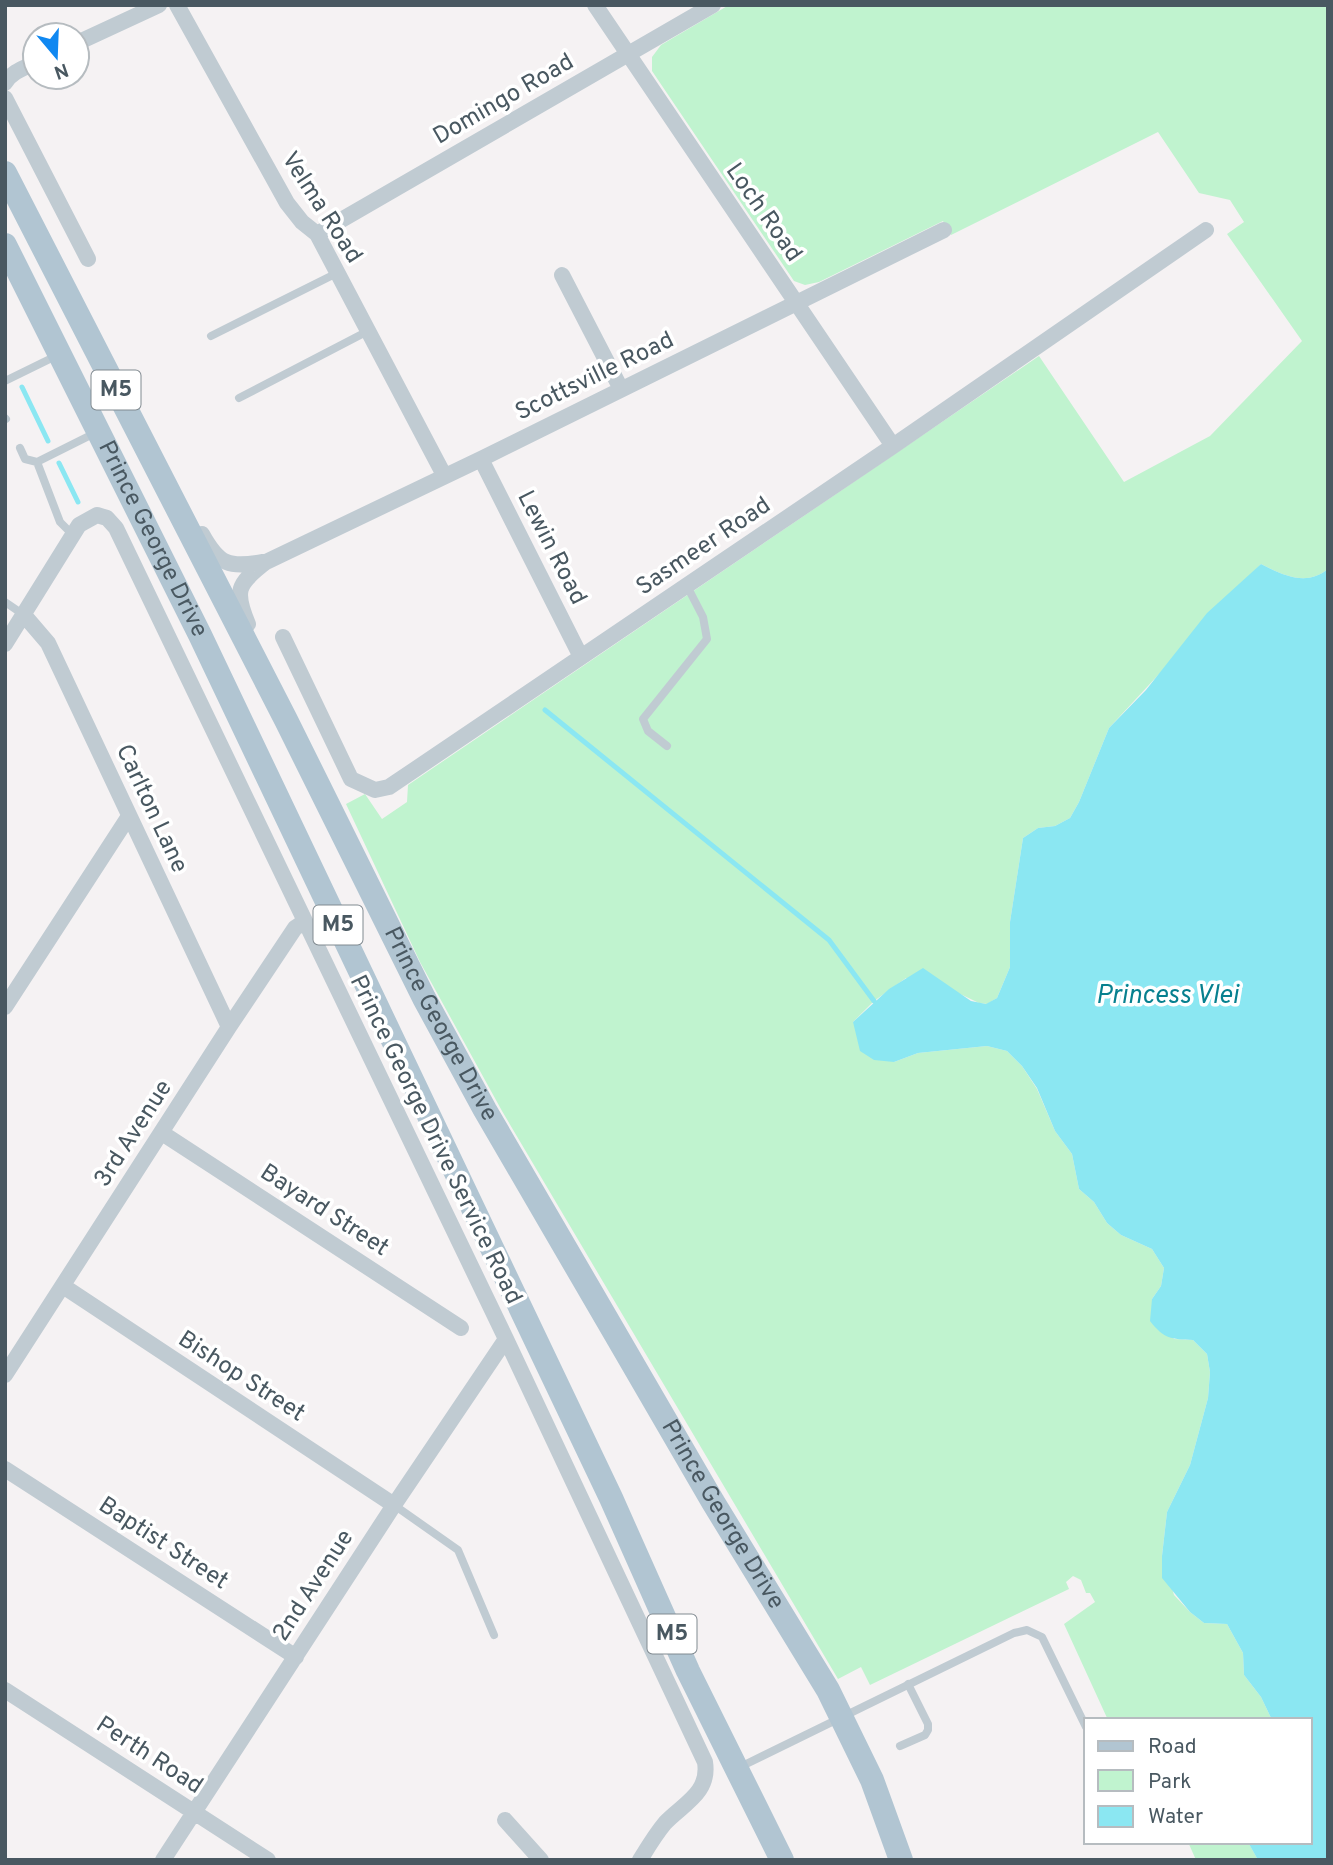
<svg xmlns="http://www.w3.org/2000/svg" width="1333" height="1865" font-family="Overpass,sans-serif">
	<rect width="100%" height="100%" fill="#f5f2f3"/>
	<path fill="#c0f3cf" d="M729,5h599v564c-22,18 -45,6 -67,-5l-152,164 -30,74 -9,16 -15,8 -17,2 -15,10 -13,84v45l-13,31 -10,6 -8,-1 -23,-11 -50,-14 -32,23 -21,21 41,40 24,-9 69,-7 20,5 15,15 15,23 18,42 17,23 7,35 15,13 13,21 14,12 31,14 12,19 -3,18 -9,13 22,40 19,1 14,14 3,18 -2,26 -18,67 -23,47 -5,44 12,39 16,17 14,11 23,1 16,29 1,22 17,22 11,23h-164l-44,-96 31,-22 -5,-9h-4l-5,-13 -8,-4 -7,6 3,7 -199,96 -9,-18 -23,12 -336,-568 -82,-149 -74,-158 19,-10 17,25 25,-17 1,-17 631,-429 85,126 86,-46 92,-95 -75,-107 17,-12 -14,-22 -31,-7 -41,-61 -207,103 -8,-14 -124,61 -14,3 -11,-4 -142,-210v-14l9,-12z
		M1188,1842h60l10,18h-62z"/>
	<path fill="#8be7f2" d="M1261,564c22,11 45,23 67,5v1291h-70l-9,-16 -1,-2h62v-122h-38l-11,-23 -17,-22 -1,-22 -16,-29 -23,-1 -14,-11 -28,-34v-22l5,-44 23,-47 18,-67 2,-26 -3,-18 -14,-14c-22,-1 -29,-1 -43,-19l2,-22 9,-13 3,-18 -12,-19 -31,-14 -14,-12 -13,-21 -15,-13 -7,-35 -17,-23 -18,-43 -15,-22 -15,-15 -20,-5 -69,7 -24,9 -20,-2 -14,-9 -7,-29 36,-33 34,-21 48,33 15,3 11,-6 13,-31v-45l13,-84 15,-10 17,-2 15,-8 9,-16 30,-74 37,-38 61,-77z"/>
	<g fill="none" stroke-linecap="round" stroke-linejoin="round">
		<path stroke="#8be7f2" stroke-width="5" d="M22,387l26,54
			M59,463l19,39
			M545,710l284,230 45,61"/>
		<path stroke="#c0cbd2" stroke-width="8" d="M211,336l126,-63
			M5,381l51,-25
			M239,398l129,-67
			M5,418l1,1
			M20,448l5,11 12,3 60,-30
			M37,462l23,60 13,13
			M5,602l19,13
			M667,746l-19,-15 -5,-12 64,-80 -4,-22 -16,-31
			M394,1505l64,45 36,85
			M900,1746l25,-11 3,-5v-6l-20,-40
			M738,1768l276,-135 13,-3 15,7 44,90"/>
		<path stroke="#c0cbd2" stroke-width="16" d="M177,5l110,198 15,19 15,12 127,241
			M595,5l298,441
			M77,43l82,-38
			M5,83c6,-11 19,-15 30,-20
			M5,98l83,161
			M317,234l396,-229
			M562,275l59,114
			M481,459l100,198
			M202,534c17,31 27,34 61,28
			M24,615l24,28 181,384
			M248,624c-14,-33 -11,-40 18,-62l215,-103 463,-229
			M283,637l68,142 24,11 14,-3 504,-341 313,-216
			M5,644l74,-119 18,-10 10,3 9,10 390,811 199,423c5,31 -22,42 -40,61 -10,12 -17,24 -25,37
			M5,1007l124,-191
			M162,1133l299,195
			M63,1286l331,219
			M5,1375l224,-348 66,-99 9,-6
			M5,1469l291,188
			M5,1690l263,170
			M505,1820l36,40
			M163,1860l231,-355 112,-166"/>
		<g stroke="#b1c5d2" stroke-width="24">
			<path id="s1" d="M5,173l281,547 138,278 61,112 131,225 97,167 115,188 44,90 29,80"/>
			<path id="s2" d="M5,245l195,390 411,863 77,173 94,189"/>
		</g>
	</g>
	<g text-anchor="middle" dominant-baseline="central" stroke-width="7" stroke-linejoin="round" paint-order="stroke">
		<g fill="#fff" stroke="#808a90" stroke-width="2">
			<rect x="91.5" y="370.5" width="49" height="39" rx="5"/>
			<rect x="313.5" y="905.5" width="49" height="39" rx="5"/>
			<rect x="647.5" y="1614.5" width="49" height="39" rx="5"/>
		</g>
		<g font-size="23" font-weight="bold" fill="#495861">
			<text x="116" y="390">M5</text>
			<text x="338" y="925">M5</text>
			<text x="672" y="1634">M5</text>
		</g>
		<g font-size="24" fill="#495861" stroke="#fff">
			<text transform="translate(504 100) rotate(-30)">Domingo Road</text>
			<text transform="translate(321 208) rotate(57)">Velma Road</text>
			<text transform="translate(763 213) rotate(55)">Loch Road</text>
			<text transform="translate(595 377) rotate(-26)">Scottsville Road</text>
			<text stroke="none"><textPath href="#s2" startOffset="329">Prince George Drive</textPath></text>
			<text transform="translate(704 547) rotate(-34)">Sasmeer Road</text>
			<text transform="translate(551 548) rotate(63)">Lewin Road</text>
			<text transform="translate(151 809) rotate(65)">Carlton Lane</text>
			<text stroke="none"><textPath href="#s1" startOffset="956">Prince George Drive</textPath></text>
			<text transform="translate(134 1134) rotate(-57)">3rd Avenue</text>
			<text transform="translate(435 1140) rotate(64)">Prince George Drive Service Road</text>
			<text transform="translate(324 1211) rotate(33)">Bayard Street</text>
			<text transform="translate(241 1377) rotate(33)">Bishop Street</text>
			<text stroke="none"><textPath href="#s1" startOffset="1522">Prince George Drive</textPath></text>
			<text transform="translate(163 1544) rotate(33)">Baptist Street</text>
			<text transform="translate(314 1586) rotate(-57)">2nd Avenue</text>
			<text transform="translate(149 1756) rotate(33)">Perth Road</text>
		</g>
		<g font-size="26" font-style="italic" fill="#07808f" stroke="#fff">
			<text x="1167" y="996">Princess Vlei</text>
		</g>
	</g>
	<rect width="1333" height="1865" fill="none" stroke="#495861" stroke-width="14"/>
	<rect x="1084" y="1718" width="228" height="126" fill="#ffffff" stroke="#b6bcc0" stroke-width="2"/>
	<rect x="1098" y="1741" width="35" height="10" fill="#b1c5d2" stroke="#b6bcc0" stroke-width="2"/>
	<text x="1148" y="1753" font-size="21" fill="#495861">Road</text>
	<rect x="1098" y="1770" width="35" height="21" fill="#c0f3cf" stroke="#b6bcc0" stroke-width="2"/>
	<text x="1148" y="1788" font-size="21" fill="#495861">Park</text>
	<rect x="1098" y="1806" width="35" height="21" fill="#8be7f2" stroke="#b6bcc0" stroke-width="2"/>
	<text x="1148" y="1823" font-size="21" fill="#495861">Water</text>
	<g transform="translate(56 56) rotate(161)"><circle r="33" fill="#ffffff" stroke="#b6bcc0" stroke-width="2"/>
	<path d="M0-5L12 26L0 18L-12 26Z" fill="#1088f1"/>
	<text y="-10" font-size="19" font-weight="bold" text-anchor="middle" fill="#495861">N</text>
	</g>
</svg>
